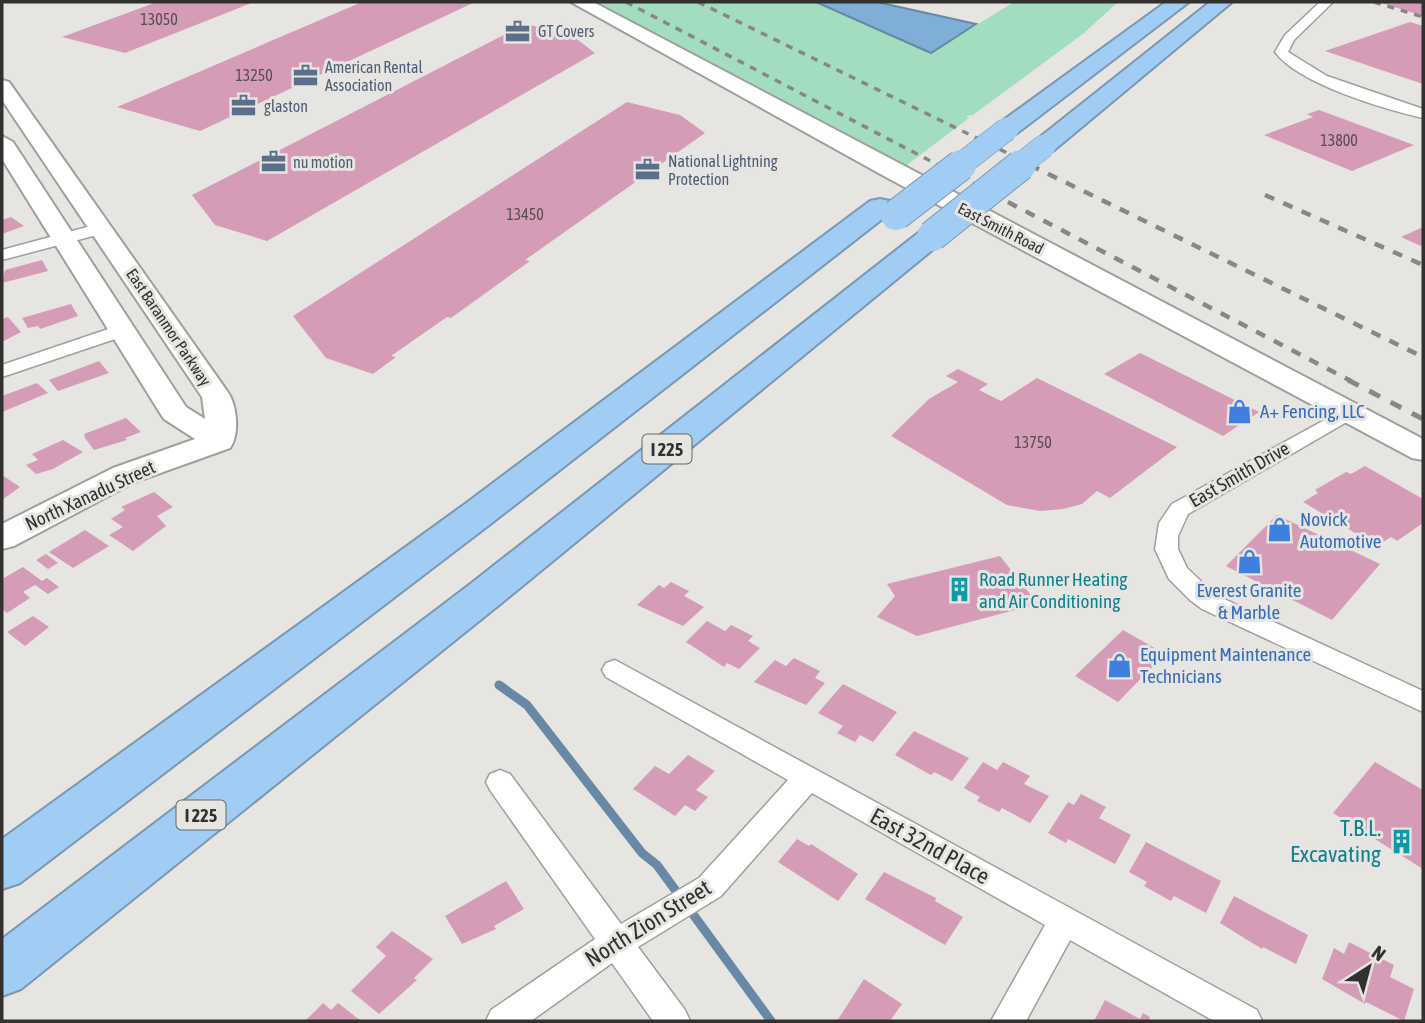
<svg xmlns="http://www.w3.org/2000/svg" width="1425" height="1023" font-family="'Asap Condensed',sans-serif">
	<rect width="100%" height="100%" fill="#e6e5e1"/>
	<path fill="#a2ddc0" d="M593,2h223l115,51 83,-51h104l-34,31 -111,82 -7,1 3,2 -66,50z"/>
	<path fill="#7fafd7" stroke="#6889a5" stroke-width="2" d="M816,2h61l99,22 -45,29z"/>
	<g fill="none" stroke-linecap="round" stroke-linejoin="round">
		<path stroke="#6889a5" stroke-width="9" d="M499,685l28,20 115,148 15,12 114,156"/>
	</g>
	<path fill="#d59cb8" d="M157,2h97l-129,51 -63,-16z
		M362,2h113l-275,129 -83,-24z
		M1378,2h45v14z
		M1410,22l13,4v58l-98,-33z
		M525,24l45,10 25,19 -328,188 -52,-16 -23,-30z
		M627,102l53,13 25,18 -180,127 5,1 -79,57 -4,-1 -56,39 5,1 -23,17 -47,-16 -33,-42z
		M1319,110l95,35 -62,26 -88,-36 49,-18 -6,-3z
		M11,217l13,9 -22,8v-14z
		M1423,227v20l-22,-10z
		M42,260l6,11 -46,12 3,-13z
		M71,304l7,12 -38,13 -2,-3 -10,2 -6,-10z
		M8,317l13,15 -19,10v-23z
		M1140,353l119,59 -36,24 -119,-62z
		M99,361l10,12 -51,18 -9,-11z
		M958,369l30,15 -9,6 22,11 36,-23 140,69 -67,51 -13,-7 -15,13 -19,5 -23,2 -33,-6 -116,-69 38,-37 29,-17 -12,-6z
		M37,383l11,10 -46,19v-16z
		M126,418l15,14 -16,6 2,2 -33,10 -9,-12 -1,-4z
		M63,440l20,12 -30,17 -17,5 -10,-9 12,-5 -6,-6z
		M1365,466l58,33v24l-26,18 -6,-4 -14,9 -74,-44 15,-9 -3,-3 31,-18 5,2z
		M2,475l18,12 -18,13z
		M154,492l19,15 -16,9 9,10 -33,25 -24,-16 14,-8 -12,-8 14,-9 -4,-3z
		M1277,515l103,49 -48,56 -106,-54z
		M85,530l24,16 -36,22 -24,-16z
		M46,554l12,9 -10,6 -12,-9z
		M1000,556l38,48 -121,32 -40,-19 18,-21 -8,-12z
		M23,567l19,14 5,-3 12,9 -11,7 -13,-9 -12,7 7,6 -23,15 -5,-4v-30z
		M671,582l18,9 -5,5 20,11 -21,19 -46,-21 22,-20 5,3z
		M33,616l16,11 -24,19 -18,-14z
		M707,621l18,10 6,-6 22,11 -5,5 12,7 -21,21 -12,-6 -3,4 -38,-25z
		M1123,630l42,24 -47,48 -43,-26z
		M794,658l26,13 -5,7 10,5 -19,22 -52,-23 21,-22 11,6z
		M843,684l54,28 -24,30 -13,-7 -5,7 -18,-9 6,-7 -25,-13z
		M914,731l55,27 -17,23 -18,-9 -3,3 -36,-20z
		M688,755l27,16 -19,19 12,7 -13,14 -10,-6 -10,11 -42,-27 22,-23 14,8z
		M983,762l14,8 6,-8 27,14 -6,8 25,12 -19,27 -28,-15 -3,4 -22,-11 3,-4 -16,-9z
		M1375,762l48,28v79l-90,-56z
		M1081,794l25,13 -7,11 32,17 -16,29 -47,-25 -2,4 -18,-10 20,-31 6,3z
		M797,839l12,7 2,-2 47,30 -20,27 -60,-39z
		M1146,842l75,39 -15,32 -32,-17 -3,5 -27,-15 3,-4 -18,-10z
		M884,872l52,26 -1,3 28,16 -18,28 -80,-46z
		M506,881l18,28 -30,17 2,3 -34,15 -17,-28z
		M1234,896l74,39 -12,29 -33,-17 -1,2 -42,-26z
		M392,931l41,28 -19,19 3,2 -38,34 -28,-23 35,-35 -10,-9z
		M1349,942l45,23 -4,12 24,12 -10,32 -38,-19 -1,2 -43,-25 12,-31 10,6z
		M864,979l38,25 -12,17h-53z
		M1105,1000l35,19 3,-6 7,4 -1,4h-55z
		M323,1003l8,7 7,-7 23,18h-56z"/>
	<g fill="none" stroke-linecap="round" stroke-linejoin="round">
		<defs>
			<path id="street" d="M1320,2h13l-39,38 -6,12 39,24 96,33v9c-39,-9 -124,-34 -148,-66l10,-17z
				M102,223l6,1v8l-106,28v-10z
				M123,324l9,6 -2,4 -128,43v-12z
				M1350,406l7,2 3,4 -3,4 -169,98 -10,22v13l9,19 21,20 12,9 203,94v21l-221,-103 -12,-9 -21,-21 -14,-30 4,-26 13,-19z
				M615,660l642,350 5,11h-48l-144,-81 -44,81h-35l54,-96 -233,-132 -91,103 -83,51 47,63 5,11h-37l-41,-58 -81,58h-45l5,-11 104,-71 -105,-149 -4,-8 4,-8 10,-4 10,4 111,150 78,-46 89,-98 -182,-103 -4,-7 4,-7z"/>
			<path id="secondary" d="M571,2h22l830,437v21l-11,-2 -528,-282z
				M2,80l7,2 218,309c10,13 13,43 3,57l-95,34 -121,64 -12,3v-25l111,-56 82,-29 -31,-20 -4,-6 -158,-254v-23l11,6 173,265 19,12 -3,-22 -200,-297z"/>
			<path id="highway" d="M1166,2h23l-173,132h-18l-3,-5 3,-5z
				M1210,2h22l-179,149h-18l-4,-5 4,-5z
				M880,199l10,2 4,6 -4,6 -397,309 -473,361 -18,6v-50l463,-335 405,-303z
				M932,227l10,3 4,6 -4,6 -443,363 -478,384 -19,7v-57l467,-354 453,-355z"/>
		</defs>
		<use href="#street" stroke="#a09f9c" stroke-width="3"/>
		<use href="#secondary" stroke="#a09f9c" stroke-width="4"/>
		<use href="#highway" stroke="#7a96b0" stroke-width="4"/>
		<use href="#street" fill="#fff" fill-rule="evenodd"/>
		<use href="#secondary" fill="#fff" fill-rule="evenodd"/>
		<use href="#highway" fill="#a1cdf5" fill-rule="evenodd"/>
		<path stroke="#888784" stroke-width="3.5" stroke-dasharray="7 7" stroke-linecap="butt" d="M626,2l314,164
			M698,2l336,164
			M1374,2l49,15"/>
		<path stroke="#888784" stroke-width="4.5" stroke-dasharray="10 10" stroke-linecap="butt" d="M937,165l414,216
			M1030,165l393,192
			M1265,195l158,70"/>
		<path stroke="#888784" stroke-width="5" stroke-dasharray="12 12" stroke-linecap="butt" d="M1348,380l75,39"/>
		<defs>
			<path id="highway-bridge-far1" d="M959,166l48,-37
				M1019,166l25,-20"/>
			<path id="highway-bridge" d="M896,215l65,-50
				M932,236l89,-71"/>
		</defs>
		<use href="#highway-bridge-far1" stroke="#7a96b0" stroke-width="24" stroke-linecap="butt"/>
		<use href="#highway-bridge" stroke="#7a96b0" stroke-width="32" stroke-linecap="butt"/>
		<use href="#highway-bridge-far1" stroke="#a1cdf5" stroke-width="23"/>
		<use href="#highway-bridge" stroke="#a1cdf5" stroke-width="30"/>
	</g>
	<defs>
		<symbol id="office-bare" viewBox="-9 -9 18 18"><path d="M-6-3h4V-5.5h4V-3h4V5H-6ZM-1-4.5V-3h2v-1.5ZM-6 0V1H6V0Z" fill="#5c6f8a" stroke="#e6e5e1" stroke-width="2.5" paint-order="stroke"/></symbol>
		<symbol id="shop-bare" viewBox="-9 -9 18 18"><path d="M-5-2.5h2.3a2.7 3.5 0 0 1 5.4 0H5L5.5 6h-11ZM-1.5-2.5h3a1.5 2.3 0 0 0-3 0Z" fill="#3f7fe0" stroke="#e6e5e1" stroke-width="2.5" paint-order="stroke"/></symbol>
		<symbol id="building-bare" viewBox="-9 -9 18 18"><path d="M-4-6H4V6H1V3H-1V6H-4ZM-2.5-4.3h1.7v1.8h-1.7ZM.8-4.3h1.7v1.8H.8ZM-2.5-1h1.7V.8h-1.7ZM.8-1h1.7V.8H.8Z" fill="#0f9aa8" stroke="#e6e5e1" stroke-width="2.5" paint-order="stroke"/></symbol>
	</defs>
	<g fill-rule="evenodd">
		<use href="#office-bare" x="500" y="14" width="35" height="35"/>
		<use href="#office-bare" x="288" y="58" width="35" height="35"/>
		<use href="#office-bare" x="226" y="88" width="35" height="35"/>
		<use href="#office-bare" x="256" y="144" width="35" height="35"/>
		<use href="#office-bare" x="630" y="152" width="35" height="35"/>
		<use href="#shop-bare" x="1222" y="394" width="35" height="35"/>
		<use href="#shop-bare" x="1262" y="512" width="35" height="35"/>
		<use href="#shop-bare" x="1232" y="544" width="35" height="35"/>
		<use href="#building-bare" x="942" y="572" width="35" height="35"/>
		<use href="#shop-bare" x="1102" y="648" width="35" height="35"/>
		<use href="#building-bare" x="1384" y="824" width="35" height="35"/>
	</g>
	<g text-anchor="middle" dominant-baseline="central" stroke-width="6" stroke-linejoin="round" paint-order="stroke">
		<g font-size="16" fill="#5b4c52">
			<text x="159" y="19">13050</text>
			<text x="254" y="75">13250</text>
			<text x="1339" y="140">13800</text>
			<text x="525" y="214">13450</text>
			<text x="1033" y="442">13750</text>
		</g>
		<g font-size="16" fill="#4e5e75" stroke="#e6e5e1" text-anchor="start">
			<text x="538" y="31">GT Covers</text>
			<text x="325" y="67">American Rental<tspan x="325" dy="18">Association</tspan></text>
			<text x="264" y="106">glaston</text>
			<text x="668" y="161">National Lightning<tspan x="668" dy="18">Protection</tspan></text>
			<text x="293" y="162">nu motion</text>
		</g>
		<g font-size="16" fill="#323130" stroke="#e6e5e1">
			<text transform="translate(1001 228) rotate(27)">East Smith Road</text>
			<text transform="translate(169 327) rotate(56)">East Baranmor Parkway</text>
		</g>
		<g fill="#e6e5e1" stroke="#686765" stroke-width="2">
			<rect x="642.5" y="434.5" width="49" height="29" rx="5"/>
			<rect x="176.5" y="800.5" width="49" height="29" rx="5"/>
		</g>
		<g font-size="18" font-weight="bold" fill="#323130">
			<text x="667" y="449">I 225</text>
			<text x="201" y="815">I 225</text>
		</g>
		<g font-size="19" fill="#366cbe" stroke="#e6e5e1" text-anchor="start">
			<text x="1260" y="411">A+ Fencing, LLC</text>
			<text x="1300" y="519">Novick<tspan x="1300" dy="22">Automotive</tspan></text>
			<text x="1249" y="590" text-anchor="middle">Everest Granite<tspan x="1249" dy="22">&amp; Marble</tspan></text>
			<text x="1140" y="654">Equipment Maintenance<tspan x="1140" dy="22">Technicians</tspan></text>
		</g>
		<g font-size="19" fill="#323130" stroke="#e6e5e1">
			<text transform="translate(1239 474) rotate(-30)">East Smith Drive</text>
			<text transform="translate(90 495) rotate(-25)">North Xanadu Street</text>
		</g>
		<g font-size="19" fill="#0d838f" stroke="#e6e5e1" text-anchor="start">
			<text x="979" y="579">Road Runner Heating<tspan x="979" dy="22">and Air Conditioning</tspan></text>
		</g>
		<g font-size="23" fill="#0d838f" stroke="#e6e5e1" text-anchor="end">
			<text x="1381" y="828">T.B.L.<tspan x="1381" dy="26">Excavating</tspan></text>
		</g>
		<g font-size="23" fill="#323130" stroke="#e6e5e1">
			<text transform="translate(930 846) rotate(29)">East 32nd Place</text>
			<text transform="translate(648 923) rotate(-32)">North Zion Street</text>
		</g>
	</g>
	<rect width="1425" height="1023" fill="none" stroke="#323130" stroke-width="7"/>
	<g transform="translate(1369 967) rotate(36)" stroke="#e6e5e1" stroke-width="5" paint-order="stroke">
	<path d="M0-5L12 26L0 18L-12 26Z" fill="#323130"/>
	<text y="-10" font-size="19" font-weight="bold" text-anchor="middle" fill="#323130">N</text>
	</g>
</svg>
